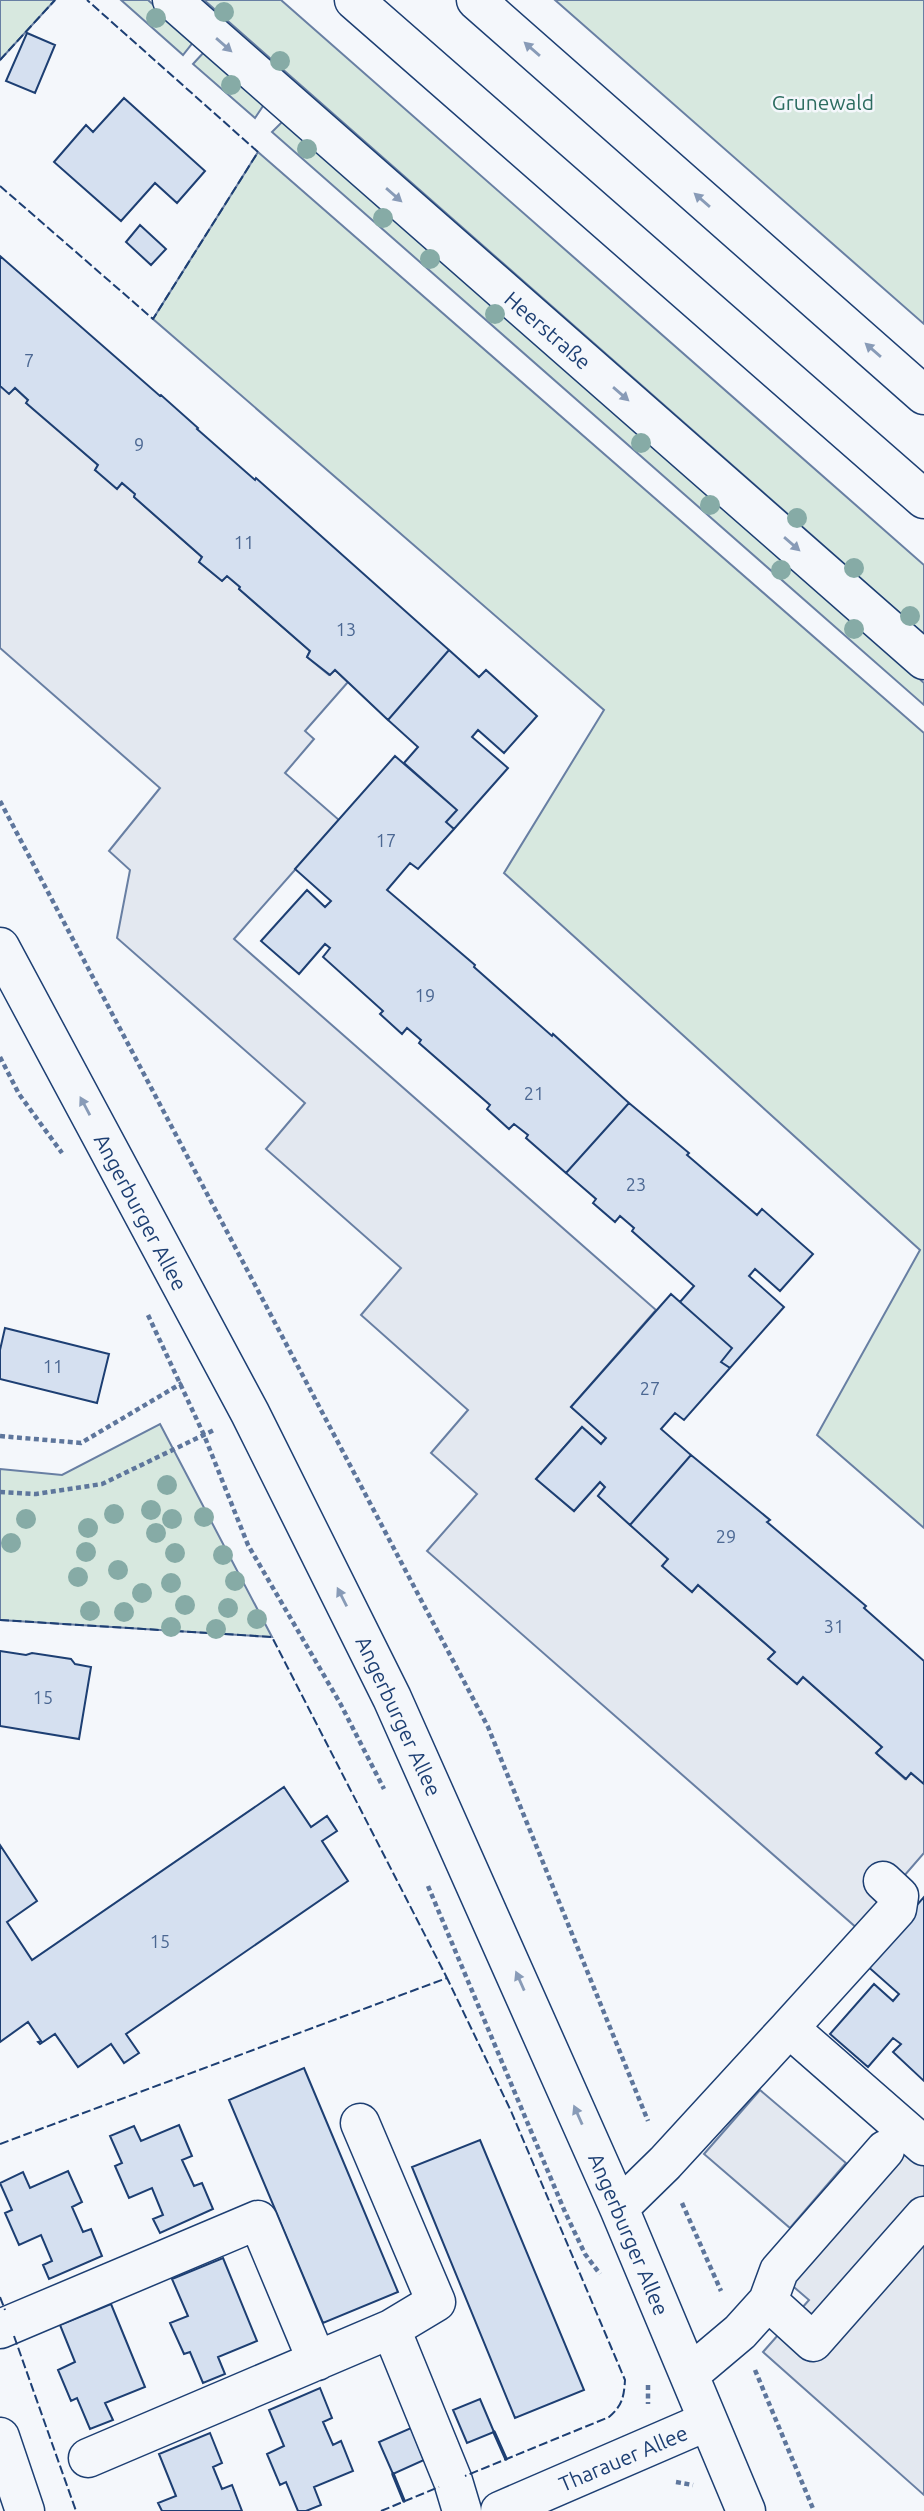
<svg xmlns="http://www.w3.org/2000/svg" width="924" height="2511" font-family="Ubuntu,sans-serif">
	<rect width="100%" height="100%" fill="#f4f7fb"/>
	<path fill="#d7e8df" stroke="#687fa3" stroke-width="2" d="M0,0h55l-55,60z
		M121,0h27l46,41 -11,14z
		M204,0h77l643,565v69z
		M555,0h369v324z
		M205,51l60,52 -10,15 -62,-54z
		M284,120l640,563v22l-652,-573z
		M258,152l666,581v795l-107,-93 103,-185 -416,-377 100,-163 -451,-391z
		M160,1424l112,213 -272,-17v-151l62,6z"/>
	<path fill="#e3e8f0" stroke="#687fa3" stroke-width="2" d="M0,386l15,2 13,12 -1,2 71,63 -3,5 27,13 13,11 -1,3 68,60 -3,5 23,19 5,-5 13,11 -1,2 71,62 -3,6 22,18 6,-5 13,12 -43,49 9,8 -29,34 54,47 -105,119 422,371 -85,97 35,31 -5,6 -19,-17 -46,52 38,32 26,-29 5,5 -7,9 70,63 -5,7 29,26 6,-7 77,67 -6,7 28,25 6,-7 79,70 -5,7 28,25 6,-6 13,11v69l-66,76 -431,-378 50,-57 -46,-41 37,-43 -107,-95 40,-47 -135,-119 39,-46 -188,-165 13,-68 -21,-19 51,-63 -160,-140z
		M760,2090l86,73 -56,65 -86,-74z
		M918,2128l6,5v362l-161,-143 46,-52 -21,-18z"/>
	<path fill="#d5e0f0" stroke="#1d3f73" stroke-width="2" d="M27,33l28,12 -20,48 -29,-12z
		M124,98l81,73 -28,32 -22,-20 -34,38 -67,-59 32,-37 7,7z
		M140,225l26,24 -15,16 -25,-23z
		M0,256l160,140 1,-1 37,33 -1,1 58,51 1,-2 193,172 -61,70 -53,-50 -5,5 -23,-18 3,-6 -71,-62 1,-2 -13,-11 -5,5 -23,-19 3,-5 -68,-60 1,-3 -13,-11 -5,6 -22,-19 3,-5 -72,-62 2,-3 -13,-12 -6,6 -9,-8z
		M449,650l30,27 7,-7 51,46 -33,37 -26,-23 -6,7 36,31 -54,61 -8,-7 11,-12 -53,-47 14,-16 -30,-27z
		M395,756l62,54 -11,12 8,7 -36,40 -8,-6 -23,27 88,75 -1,2 78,69 1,-2 76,69 -63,70 -40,-35 2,-3 -14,-11 -5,5 -22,-20 3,-4 -71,-62 2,-3 -14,-12 -5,6 -22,-20 3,-3 -60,-54 7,-9 -5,-4 -26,30 -38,-33 46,-51 18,17 6,-6 -36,-32z
		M629,1103l60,50 -2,2 70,60 5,-6 51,45 -33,37 -25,-22 -6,7 35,31 -54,61 -9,-6 11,-14 -52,-46 14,-16 -62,-55 2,-3 -14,-12 -5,6 -22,-19 3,-4 -30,-26z
		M671,1294l61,54 -11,14 9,6 -46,52 -9,-7 -14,16 30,26 -61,70 -32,-29 7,-9 -5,-5 -26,29 -38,-32 46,-52 19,17 5,-6 -35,-31z
		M5,1328l104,26 -12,49 -97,-24v-29z
		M691,1455l79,65 -3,2 99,84 -2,2 60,53v123l-13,-11 -5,6 -30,-26 6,-6 -79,-70 -6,7 -29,-25 7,-7 -77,-67 -6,7 -30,-26 6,-7 -38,-34z
		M0,1651l26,4 6,-2 39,6 4,5 16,3 -12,72 -79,-13z
		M284,1787l27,40 16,-11 10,15 -15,10 26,40 -222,153 13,19 -15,10 -13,-19 -33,23 -23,-33 -15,10 -2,-2 3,-1 -13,-19 -28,20v-197l37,56 -30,21 25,38z
		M924,1897v184l-31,-29 8,-8 -8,-6 -25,29 -38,-33 44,-50 19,17 6,-7 -34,-30z
		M304,2068l94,224 -75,31 -94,-223z
		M179,2125l13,31 -10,4 12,26 8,-3 11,26 -53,24 -7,-14 10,-4 -11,-27 -23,10 -14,-32 7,-3 -12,-27 24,-10 7,15z
		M480,2140l104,250 -69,28 -103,-251z
		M68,2171l14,31 -10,5 11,25 8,-3 11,27 -53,23 -6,-14 9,-4 -11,-26 -22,10 -14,-32 7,-3 -12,-27 23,-11 7,16z
		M223,2258l34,83 -39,16 7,17 -22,9 -13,-31 -6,2 -14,-31 18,-7 -16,-37z
		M111,2304l34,83 -40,16 8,17 -23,9 -13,-31 -6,3 -13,-31 17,-8 -15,-37z
		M320,2388l12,30 -9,4 10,23 8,-4 12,30 -39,16 7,18 -15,6h-8l-12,-29 -6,3 -13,-31 17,-8 -15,-36z
		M480,2399l14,33 -27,11 -14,-33z
		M411,2428l13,32 -31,14 -14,-32z
		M210,2433l12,30 -9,4 9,22 10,-4 10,26h-80l-4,-8 18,-7 -17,-42z"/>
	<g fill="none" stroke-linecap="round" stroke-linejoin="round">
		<defs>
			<path id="minor" d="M172,0l752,660
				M476,0l448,395
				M0,947l250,466 142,285 227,510 127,303
				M789,2028l108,-119 2,-13 -16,-15
				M360,2123l76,179 -45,27 62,152 9,30
				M619,2208l46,-45 124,-135 135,118
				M768,2301l11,-30 106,-121
				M0,2329l258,-109 59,141
				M689,2375l51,-43 28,-31 45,41 111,-126
				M0,2437l25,74
				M88,2458l303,-129
				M500,2511l208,-90"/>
			<path id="major" d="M354,0l570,499"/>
		</defs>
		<use href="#minor" stroke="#1d3f73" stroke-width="41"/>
		<use href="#major" stroke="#1d3f73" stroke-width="41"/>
		<path stroke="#5e769c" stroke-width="4.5" stroke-dasharray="5 3.5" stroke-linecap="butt" d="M0,801l488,926 160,394
			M0,1057l19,37 43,59
			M148,1315l56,120 44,110 92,158 44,86
			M0,1436l81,7 101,-60
			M0,1492l36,2 66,-10 112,-54
			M428,1886l137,326 20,42 15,20
			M682,2203l39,88
			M755,2370l59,141
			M648,2385v19
			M676,2482l17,3"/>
		<use href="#minor" stroke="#f4f7fb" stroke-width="38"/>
		<use href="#major" stroke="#f4f7fb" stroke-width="38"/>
		<path stroke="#1d3f73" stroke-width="2" stroke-dasharray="9 3.5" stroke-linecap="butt" d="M0,60l55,-60
			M0,186l153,133 105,-167 -171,-152
			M0,1620l272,17 175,341
			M0,2144l447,-166 64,133 114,269c-1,17 -3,26 -16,37l-144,59
			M0,2297l5,13
			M14,2336l62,175
			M381,2511l58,-24"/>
		<path stroke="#1d3f73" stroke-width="3.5" d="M494,2432l12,27
			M393,2474l11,27"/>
	</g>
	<g fill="#86aba6">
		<circle cx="224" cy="12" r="10"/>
		<circle cx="156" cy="18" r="10"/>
		<circle cx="280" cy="61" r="10"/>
		<circle cx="231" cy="85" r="10"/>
		<circle cx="307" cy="149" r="10"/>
		<circle cx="383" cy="218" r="10"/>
		<circle cx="430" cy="259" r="10"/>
		<circle cx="495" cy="314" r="10"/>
		<circle cx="641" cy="443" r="10"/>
		<circle cx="710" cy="505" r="10"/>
		<circle cx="797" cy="518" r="10"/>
		<circle cx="854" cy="568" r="10"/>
		<circle cx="781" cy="570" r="10"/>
		<circle cx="910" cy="616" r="10"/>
		<circle cx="854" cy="629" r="10"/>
		<circle cx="167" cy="1485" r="10"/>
		<circle cx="151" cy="1510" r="10"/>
		<circle cx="114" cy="1514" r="10"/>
		<circle cx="204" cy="1517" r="10"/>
		<circle cx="26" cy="1519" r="10"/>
		<circle cx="172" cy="1519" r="10"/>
		<circle cx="88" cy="1528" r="10"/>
		<circle cx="156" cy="1533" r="10"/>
		<circle cx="11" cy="1543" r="10"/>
		<circle cx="86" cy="1552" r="10"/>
		<circle cx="175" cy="1553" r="10"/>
		<circle cx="223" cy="1555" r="10"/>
		<circle cx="118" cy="1570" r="10"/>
		<circle cx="78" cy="1577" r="10"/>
		<circle cx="235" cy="1581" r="10"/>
		<circle cx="171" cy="1583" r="10"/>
		<circle cx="142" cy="1593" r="10"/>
		<circle cx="185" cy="1605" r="10"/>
		<circle cx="228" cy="1608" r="10"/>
		<circle cx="90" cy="1611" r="10"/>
		<circle cx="124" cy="1612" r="10"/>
		<circle cx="257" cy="1619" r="10"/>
		<circle cx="171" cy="1627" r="10"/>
		<circle cx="216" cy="1629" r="10"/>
	</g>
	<defs><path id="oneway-solid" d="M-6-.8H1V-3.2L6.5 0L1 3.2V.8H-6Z" transform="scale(1.75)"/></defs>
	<g fill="#889bb7">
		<use href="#oneway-solid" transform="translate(224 45) rotate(41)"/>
		<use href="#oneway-solid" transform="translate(532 49) rotate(-139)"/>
		<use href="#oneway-solid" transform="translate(394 195) rotate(41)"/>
		<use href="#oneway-solid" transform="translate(702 200) rotate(-139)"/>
		<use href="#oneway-solid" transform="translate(873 350) rotate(-139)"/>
		<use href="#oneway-solid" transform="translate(621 394) rotate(41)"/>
		<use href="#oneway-solid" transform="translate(792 544) rotate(41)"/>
		<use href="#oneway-solid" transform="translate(85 1106) rotate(-118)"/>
		<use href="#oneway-solid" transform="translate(342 1597) rotate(-117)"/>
		<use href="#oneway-solid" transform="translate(520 1981) rotate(-114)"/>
		<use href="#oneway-solid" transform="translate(578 2115) rotate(-114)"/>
	</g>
	<g text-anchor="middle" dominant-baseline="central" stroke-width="5" stroke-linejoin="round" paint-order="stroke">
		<g font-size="18" fill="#4b6792">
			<text x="29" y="360">7</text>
			<text x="139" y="444">9</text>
			<text x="244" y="542">11</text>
			<text x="346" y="629">13</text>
			<text x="386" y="840">17</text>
			<text x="425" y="995">19</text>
			<text x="534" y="1093">21</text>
			<text x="636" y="1184">23</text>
			<text x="53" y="1366">11</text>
			<text x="650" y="1388">27</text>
			<text x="726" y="1536">29</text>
			<text x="834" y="1626">31</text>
			<text x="43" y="1697">15</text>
			<text x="160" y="1941">15</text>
		</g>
		<g font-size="21" fill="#2c6c60" stroke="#f4f7fb">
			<text x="823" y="102">Grunewald</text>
		</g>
		<g font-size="21" fill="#1d3f73" stroke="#f4f7fb">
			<text transform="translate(548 330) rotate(41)">Heerstraße</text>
			<text transform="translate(141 1212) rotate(62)">Angerburger Allee</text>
			<text transform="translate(399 1716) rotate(65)">Angerburger Allee</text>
			<text transform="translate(629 2234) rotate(67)">Angerburger Allee</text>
			<text transform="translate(623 2458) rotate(-23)">Tharauer Allee</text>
		</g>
	</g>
</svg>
